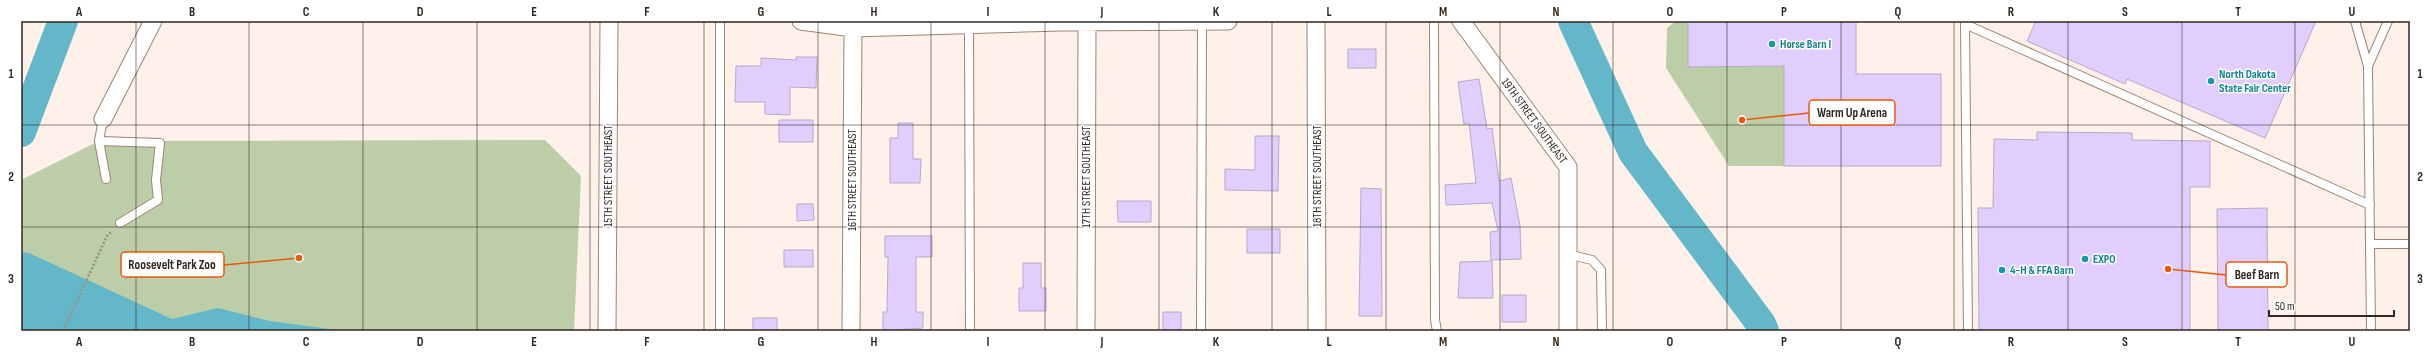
<svg xmlns="http://www.w3.org/2000/svg" width="2431" height="352" font-family="'Sofia Sans Condensed',sans-serif">
	<rect width="100%" height="100%" fill="#fdf1e9"/>
	<path fill="#bccea7" d="M1676,21h12l1,46 96,-1 -1,100h-55l-63,-98 1,-40z
		M545,140l36,36 -7,155h-553v-146l2,-6 76,-38z"/>
	<path fill="#63b7c9" d="M21,252l8,1 143,66 46,-11 52,13 75,10h-324z"/>
	<g fill="none" stroke-linecap="round" stroke-linejoin="round">
		<path stroke="#63b7c9" stroke-width="30" d="M1573,21l60,131 128,172 3,7
			M21,132l42,-111"/>
	</g>
	<path fill="#e1ceff" stroke="#b5aac7" d="M1688,21h168v53h85v92h-157v-100l-96,1z
		M2036,21h280l-51,117 -138,-59 -2,5 -98,-43z
		M1348,49h28v19h-28z
		M796,57h21l-1,31 -26,-1v28l-25,-1v-12h-30l1,-36h25v-8l35,2z
		M1479,79l8,50 5,-1 7,53 12,-3 9,48 1,33 -30,1 -1,-28 8,-1 -6,-28 -46,2 -1,-20 31,-2 -7,-60 -5,1 -6,-42z
		M779,120h34v22h-34z
		M898,123h15v36h8l-1,24h-30v-45h8z
		M2037,132l95,1v7l78,1v46h-20v144h-211l-1,-123h15l1,-69 43,1z
		M1255,136h24l-1,55 -53,-1v-21l30,1z
		M1361,188l20,1 1,127h-23z
		M1117,201h34v21h-33z
		M797,204h16l1,16 -17,1z
		M2267,208l1,123h-50l-1,-122z
		M1247,229h33v24h-33z
		M885,236h47v21h-16v55h7v16l-40,3v-19h4l1,-55h-3z
		M784,250h29v17h-29z
		M1492,261l1,37h-35l2,-36z
		M1023,263h18v25h5v23h-27v-23h4z
		M1502,295h24v27h-24z
		M1163,312h18v19h-18z
		M753,318h24v13h-24z"/>
	<g fill="none" stroke-linecap="round" stroke-linejoin="round">
		<defs>
			<path id="lane" d="M1434,21l1,299 2,11
				M2355,21l13,45
				M969,25l1,306
				M103,119l-4,22 7,38
				M99,141l61,2 -4,37 2,20 -38,23
				M2371,244h39
				M1568,254l24,6 9,10 1,61
				M720,331v-310
				M1201,331l1,-310
				M1968,331l-3,-307 405,181
				M2371,331l-3,-265 20,-45"/>
			<path id="street" d="M801,21l52,7 208,-6 167,-1
				M1316,21l1,310
				M1461,21l107,146v164
				M103,119l50,-98
				M607,331l2,-310
				M851,331l2,-303
				M1086,331l1,-309"/>
		</defs>
		<use href="#lane" stroke="#9f8473" stroke-width="10"/>
		<use href="#street" stroke="#9f8473" stroke-width="19"/>
		<path stroke="#9b8f87" stroke-width="2.5" stroke-dasharray="2 2" stroke-linecap="butt" d="M63,331l44,-95 5,-5"/>
		<use href="#lane" stroke="#fff" stroke-width="8"/>
		<use href="#street" stroke="#fff" stroke-width="17"/>
	</g>
	<path fill="none" stroke="#32271f" stroke-width="1" stroke-opacity="0.55" d="M136,21v310M249,21v310M363,21v310M477,21v310M590,21v310M704,21v310M818,21v310M931,21v310M1045,21v310M1159,21v310M1272,21v310M1386,21v310M1500,21v310M1613,21v310M1727,21v310M1841,21v310M1954,21v310M2068,21v310M2182,21v310M2295,21v310M21,125h2389M21,227h2389"/>
	<g fill="#0f9aa8" stroke="#fff" stroke-width="1.5">
		<circle cx="1772" cy="44" r="4"/>
		<circle cx="2211" cy="81" r="4"/>
		<circle cx="2085" cy="259" r="4"/>
		<circle cx="2002" cy="270" r="4"/>
	</g>
	<g text-anchor="middle" dominant-baseline="central" stroke-width="3" stroke-linejoin="round" paint-order="stroke">
		<g font-size="12" font-weight="bold" fill="#0d838f" stroke="#fff" text-anchor="start">
			<text x="1780" y="44">Horse Barn I</text>
			<text x="2219" y="74">North Dakota<tspan x="2219" dy="14">State Fair Center</tspan></text>
			<text x="2093" y="259">EXPO</text>
			<text x="2010" y="270">4-H &amp; FFA Barn</text>
		</g>
		<g font-size="12" fill="#32271f" stroke="#fff">
			<text transform="translate(1534 121) rotate(54)">19TH STREET SOUTHEAST</text>
			<text transform="translate(608 176) rotate(-90)">15TH STREET SOUTHEAST</text>
			<text transform="translate(1317 176) rotate(-90)">18TH STREET SOUTHEAST</text>
			<text transform="translate(1086 177) rotate(-90)">17TH STREET SOUTHEAST</text>
			<text transform="translate(852 180) rotate(-90)">16TH STREET SOUTHEAST</text>
		</g>
	</g>
	<path fill="none" stroke="#e8590c" stroke-width="1.5" d="M1742 120L1809 113M299 258L224 265M2168 269L2226 275"/>
	<g fill="#e8590c" stroke="#fff" stroke-width="1.5">
		<circle cx="1742" cy="120" r="4"/>
		<circle cx="299" cy="258" r="4"/>
		<circle cx="2168" cy="269" r="4"/>
	</g>
	<g fill="#fff" stroke="#e8590c" stroke-width="1.5">
		<rect x="1809" y="100" width="86" height="25" rx="4"/>
		<rect x="121" y="252" width="103" height="25" rx="4"/>
		<rect x="2226" y="262" width="61" height="25" rx="4"/>
	</g>
	<g font-size="13" text-anchor="middle" font-weight="bold" fill="#32271f">
		<text x="1852" y="117">Warm Up Arena</text>
		<text x="172" y="269">Roosevelt Park Zoo</text>
		<text x="2257" y="279">Beef Barn</text>
	</g>
	<rect width="2431" height="352" fill="none" stroke="#ffffff" stroke-width="44"/>
	<path d="M2269 310v6h125v-6" fill="none" stroke="#32271f" stroke-width="2"/>
	<text x="2275" y="310" font-size="12" fill="#32271f" stroke="#ffffff" stroke-width="3" paint-order="stroke">50 m</text>
	<rect x="22" y="22" width="2387" height="308" fill="none" stroke="#32271f" stroke-width="1.5"/>
	<g font-size="13" text-anchor="middle" font-weight="bold" fill="#32271f">
		<text x="79" y="16">A</text>
		<text x="192" y="16">B</text>
		<text x="306" y="16">C</text>
		<text x="420" y="16">D</text>
		<text x="534" y="16">E</text>
		<text x="647" y="16">F</text>
		<text x="761" y="16">G</text>
		<text x="874" y="16">H</text>
		<text x="988" y="16">I</text>
		<text x="1102" y="16">J</text>
		<text x="1216" y="16">K</text>
		<text x="1329" y="16">L</text>
		<text x="1443" y="16">M</text>
		<text x="1556" y="16">N</text>
		<text x="1670" y="16">O</text>
		<text x="1784" y="16">P</text>
		<text x="1898" y="16">Q</text>
		<text x="2011" y="16">R</text>
		<text x="2125" y="16">S</text>
		<text x="2238" y="16">T</text>
		<text x="2352" y="16">U</text>
		<text x="11" y="78">1</text>
		<text x="2420" y="78">1</text>
		<text x="11" y="181">2</text>
		<text x="2420" y="181">2</text>
		<text x="11" y="283">3</text>
		<text x="2420" y="283">3</text>
		<text x="79" y="346">A</text>
		<text x="192" y="346">B</text>
		<text x="306" y="346">C</text>
		<text x="420" y="346">D</text>
		<text x="534" y="346">E</text>
		<text x="647" y="346">F</text>
		<text x="761" y="346">G</text>
		<text x="874" y="346">H</text>
		<text x="988" y="346">I</text>
		<text x="1102" y="346">J</text>
		<text x="1216" y="346">K</text>
		<text x="1329" y="346">L</text>
		<text x="1443" y="346">M</text>
		<text x="1556" y="346">N</text>
		<text x="1670" y="346">O</text>
		<text x="1784" y="346">P</text>
		<text x="1898" y="346">Q</text>
		<text x="2011" y="346">R</text>
		<text x="2125" y="346">S</text>
		<text x="2238" y="346">T</text>
		<text x="2352" y="346">U</text>
	</g>
</svg>
